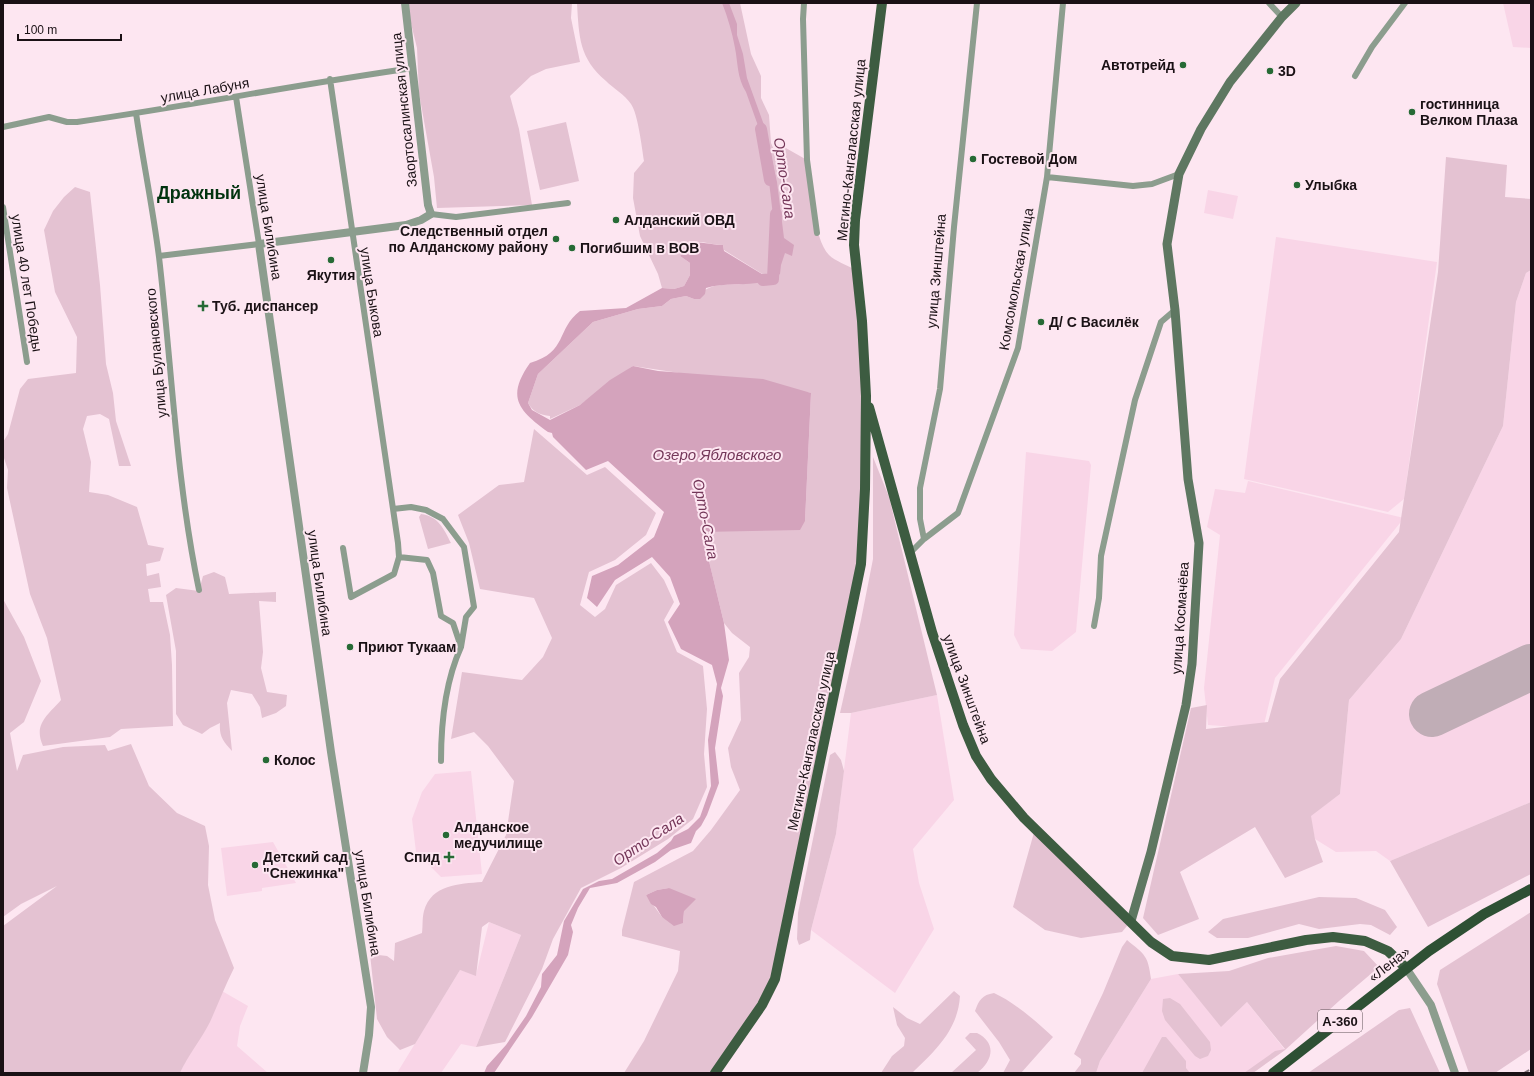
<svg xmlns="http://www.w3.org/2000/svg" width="1534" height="1076" font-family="Helvetica,sans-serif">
	<rect width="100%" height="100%" fill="#fde6f1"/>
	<path fill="#f9d5e7" d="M1503,3h28v45l-18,-1z
		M1208,190l30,6 -5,23 -29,-6z
		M1276,237l161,25 -33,237 -16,13 -144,-33z
		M1531,270v532l-141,59 -14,-10 -40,1 -21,-13 -5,-23 30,-22 9,-94 52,-61 102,-213 13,-124 10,-29z
		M1026,452l63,9 2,4 -15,167 -24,19 -31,-2 -7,-14z
		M1248,481l156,37 -129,160 -12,51 -55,-4 -4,-37 16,-153 -13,-8 8,-38 30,4z
		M937,695l17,105 -41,49 6,34 15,46 -39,64 -84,-63 25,-96 15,-121z
		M471,771l11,103 -41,3 -25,-25 -4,-33 10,-27 13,-18z
		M273,842l23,41 -34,5v3l-35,5 -6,-48z
		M489,922l32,13 -45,112 -15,-3 -20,29h-44l63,-103 16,5z
		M1178,974l43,52 26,-24 38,48 -32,23h-157l4,-12 51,-82z
		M222,991l26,15 -8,20 -3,20 31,27h-88l6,-13 23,-37z"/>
	<path fill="#e4c2d2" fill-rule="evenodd" d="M406,3h166l-1,15 9,44 -34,7 -15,7 -21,20 9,33 13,76 -95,3 -3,-31 -15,-84 -2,-45z
		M577,3h163l11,51 10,22v22l8,17 2,28 4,9 -2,-9 11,4 23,13c3,23 6,78 22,95 6,6 18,10 27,15l6,51 -1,243 -86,415 -60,94h-91l20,-32 34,-70 2,-20 -58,-15v-6l12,-48 59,-31 18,-21 29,-40 -9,-23 -3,-19 13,-28 -2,-47 10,-16 1,-10 -18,-14 -8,-10 -22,-91 103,-11 6,-128 -178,-27 -53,39 -30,14v-3c-10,-1 -17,-4 -22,-13l10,-29 55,-52 45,-13 24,-3 9,-7 15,-3 8,3c21,-19 23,-12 49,-15 8,-1 17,-5 24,-7l-43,-27 -1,-5c-22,-1 -27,-10 -43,11l10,7v12l-6,11 -10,3 -12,-1 -4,-14 -18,-38 -7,-38 1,-25 10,-12c-2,-13 -6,-47 -13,-57 -6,-9 -18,-16 -25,-23 -27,-23 -27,-44 -29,-78zM669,888l15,23 -1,12 -21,-6 -16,-22 11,-5z
		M566,122l13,59 -39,9 -13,-59z
		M1446,157l61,8 -2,32 26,2v71l-5,3 -10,29 -13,124 -102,213 -52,61 -9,94 -29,22 4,23 8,23 -38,16 -30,-51 -75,45 19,47 -41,16 -15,-17 48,-210 16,-3 -1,24 62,-7 12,-43 119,-147 39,-260z
		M75,187l15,5 10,93 6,79 7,29 3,28 15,45h-12l-10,-47 -9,-5 -13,2 -4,13 8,33 -2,30 19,3 29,12 11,38 16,3 -4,13 -14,3 1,12 12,-3 2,14 -13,2 2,13h13l7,33 2,30 1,61 -52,3 -11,8 -67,9c-10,-22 5,-31 18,-46l-14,-62 -17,-44 -23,-106 1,-18 -5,-15v-13l5,-8 12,-45 8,-10 48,-6 1,-36 -22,-45 -11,-62 9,-19 11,-14z
		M534,429l53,46 18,-8 51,46 -10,22 -31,25 -26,12 -9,33 15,12 10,-8 11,-24 35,-22 13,17 10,22 -10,18 13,32 26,14 4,43 -3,45 3,33 -14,32 -25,20 -47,29 -40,20 -28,51 -11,30 -37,73 -29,5 45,-112 -32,-13 -7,5 -6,49 -16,-6 -45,74 -15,6 -13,-13 -10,-18 -7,-65 17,2 7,5 1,-18 27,-10c1,-7 0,-15 2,-22 8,-27 35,-27 58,-29l24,-47 8,-54 -26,-35 -14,-14 -23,7 11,-67 60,8 21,-23 9,-19 -18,-40 -54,-9 -11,-46 -11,-28 41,-30 25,-3z
		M873,457l16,40 48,198 -86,18h-11l21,-93 12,-61z
		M421,514c17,2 23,15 30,29l-23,6 -9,-32z
		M214,572l11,5 4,17 47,-2v10l-17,-1 4,51 -2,16 6,24 20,3 -1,11 -10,7 -14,5 -2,-11 -8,-13 -21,-4 -4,13 5,48c-9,-10 -13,-15 -12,-28l-10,5 -8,6 -19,-9 -7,-11v-63l-10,-56 10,-7 23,3 4,-15z
		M3,599l21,38 17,44 -17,41 -14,11 7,38 6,-16 40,-8 42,-2 3,6 23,-7 18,42 28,27 28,13 4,20 -1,39 7,35 19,48c-9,18 -16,36 -24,54 -9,18 -22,33 -30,51h-177v-147l54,-40 -36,18 -18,13z
		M835,752l6,8 3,11 -8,63 -25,96 -1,10 -11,5 -2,-6 1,-26 32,-158z
		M1531,802v72l-103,53 -38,-66z
		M1035,829l96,92 -9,11 -41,6 -36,-8 -32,-23z
		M1319,897l37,1 29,12 12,17 -7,8 -19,-10 -11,-1 -41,5 -20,-5 -51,14h-31l-9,-6 15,-13z
		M1531,912v137l-36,24h-26l-32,-89 3,-14z
		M1127,940c18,15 21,15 24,39l-51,82 -4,12h-22l7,-9v-5l-7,-5 29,-61 19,-46z
		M1336,946l28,5 15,16 -40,34 -54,49 -32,23h-9l31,-22 10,-2 -38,-47 -26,25 -43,-53 51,-3 39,-13z
		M954,991l6,5c-2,34 -25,55 -48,77h-31l11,-17 12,-10 1,-8 -8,-13 -4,-18 14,11 13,6z
		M994,993c20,9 43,29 59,44l-32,36h-18l7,-13 -11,-18 -24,-31c4,-11 7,-16 19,-18z
		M1170,998l10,6 30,38 1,8 -3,6 -8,3 -5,-3 -30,-36 -3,-9 1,-12z
		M1410,1008l30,65h-132l91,-63z
		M970,1033h7c20,10 16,28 0,40h-26l25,-23 -11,-12z
		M1162,1037h4l20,24v7l4,5h-48z"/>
	<path fill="#d4a3bc" d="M722,3h7l8,21v11l6,19 4,24 17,47 13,57 7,56 10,7 -2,11 -7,-3 -4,12 -1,9c-20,16 -51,6 -74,14l-1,6 -5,5h-6l-8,-3 -15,3 -9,7 -24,3 -45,13 -55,52 -10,29 4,7 18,10 30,-15 30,-25 23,-14 25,5 105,8 48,14 -6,128 -5,9 -98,2 22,91 5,37 -8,28 2,8 -8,52 4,35 -12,32 -6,11 -5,5 -5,12 -20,7 -16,12 -38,21 -27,5 -12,20 -7,17 2,7 -5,23 -36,62 -38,56h-10l3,-7 19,-21 20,-29 15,-29 1,-13 15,-19 7,-34 19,-32 16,-8 13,-2 45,-26 14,-12 3,-5 14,-7 12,-12 11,-31 -3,-46 9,-56 -5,-19 -31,-16 -13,-27 12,-18 -10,-27 -18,-20 -37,23 -18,27 -10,-9 5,-22 26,-11 36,-28 10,-25 -56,-51 -22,9 -33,-33 -1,-4 -4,-1c-30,-22 -42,-35 -18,-69 38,-11 26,-34 50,-52l46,-3 36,-20 12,1 10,-3 6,-11v-12l-10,-7 11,-13c11,-2 21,2 32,2l1,6 43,26 10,-6 3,-15 -1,-21 -5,-11 -6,-51 -1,-22 -21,-59c-9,-14 -8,-29 -11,-44 -3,-16 -7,-30 -13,-45z
		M669,888l27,11 -12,12 -1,12 -9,3 -12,-9 -6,-10 -5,-3 -5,-9 11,-5z"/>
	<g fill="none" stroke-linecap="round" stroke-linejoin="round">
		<path stroke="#d4a3bc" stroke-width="12" d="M761,129l9,51
			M763,280l10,-1 3,-65"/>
		<path stroke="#c0adb6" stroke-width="46" d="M1432,714l99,-47"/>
		<path stroke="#8c9d8e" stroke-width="6" d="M804,3l-1,16 4,141 10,73
			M1269,3l13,14
			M1355,76l17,-29 33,-44
			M330,79l68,464 1,14 -5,17 -43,23 -8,-49
			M136,113c7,48 17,96 23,144 13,111 17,223 40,333
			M3,127l46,-10 18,5h10c112,-16 223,-38 336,-54
			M1047,177l86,9 19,-2 27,-10
			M3,207l24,155
			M431,214l25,3 112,-14
			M159,256l100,-12 -23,-147
			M393,509l18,-2 15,3 17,9 21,28 10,60 -8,10 -5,30 -8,-24 -12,-7 -8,-43 -6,-13 -28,-3
			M924,539l-4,-20v-31l20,-99 14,-162 23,-224
			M911,552l13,-13 34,-26 60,-165 29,-171 16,-174
			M1094,626l5,-28 2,-42 34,-156 26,-78 14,-12
			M441,761c0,-38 4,-79 20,-114"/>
		<path stroke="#8c9d8e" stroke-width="8" d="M1406,968l25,37 24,68
			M363,1073l6,-38 2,-28 -40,-255 -72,-508 147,-19 15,-5 10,-6 -3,-9 -23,-202"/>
		<path stroke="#5e7761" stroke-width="9" d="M1131,921l20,-69 35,-147 6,-41 7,-121 -11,-64 -13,-169 -8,-66 12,-70 22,-45 29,-47 52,-65 14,-14"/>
		<path stroke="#3d5c41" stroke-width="10" d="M869,407l63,225 31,93 13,31 15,23 33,39 127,124 21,14 37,4 97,-20 27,-3 32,4 23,10 18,17
			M715,1073l47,-68 13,-26 86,-415 4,-75 1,-93 -4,-75 -8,-76 1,-25 27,-217"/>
		<path stroke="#2e5034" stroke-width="10" d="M1273,1073l156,-122 55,-37 47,-25"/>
		<path stroke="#84747b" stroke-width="2" stroke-dasharray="6 3" stroke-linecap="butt" d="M1524,1073l7,-4"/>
	</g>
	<g fill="#266a35" stroke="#fde6f1" stroke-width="1.5">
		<circle cx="1183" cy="65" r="4"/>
		<circle cx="1270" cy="71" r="4"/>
		<circle cx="1412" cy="112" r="4"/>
		<circle cx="973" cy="159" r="4"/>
		<circle cx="1297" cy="185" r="4"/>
		<circle cx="616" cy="220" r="4"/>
		<circle cx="556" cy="239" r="4"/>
		<circle cx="572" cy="248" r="4"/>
		<circle cx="331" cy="260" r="4"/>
		<path d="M201 300h4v4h4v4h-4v4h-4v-4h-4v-4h4z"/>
		<circle cx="1041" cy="322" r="4"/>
		<circle cx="350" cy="647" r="4"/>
		<circle cx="266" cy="760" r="4"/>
		<circle cx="446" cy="835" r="4"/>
		<path d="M447 851h4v4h4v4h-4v4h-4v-4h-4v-4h4z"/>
		<circle cx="255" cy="865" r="4"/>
	</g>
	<g text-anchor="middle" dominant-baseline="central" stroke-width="4" stroke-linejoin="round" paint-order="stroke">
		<rect fill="#fde6f1" stroke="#5e5157" stroke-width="1" x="1318" y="1010" width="44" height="22" rx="3"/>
		<g font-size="13" font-weight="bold" fill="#1a1115">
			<text x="1340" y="1021">А-360</text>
		</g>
		<g font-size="14" font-weight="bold" fill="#1a1115" stroke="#fde6f1" text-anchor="start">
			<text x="1175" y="65" text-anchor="end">Автотрейд</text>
			<text x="1278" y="71">3D</text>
			<text x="1420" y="104">гостинница<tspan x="1420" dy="16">Велком Плаза</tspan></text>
			<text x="981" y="159">Гостевой Дом</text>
			<text x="1305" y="185">Улыбка</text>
			<text x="624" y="220">Алданский ОВД</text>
			<text x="548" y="231" text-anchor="end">Следственный отдел<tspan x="548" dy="16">по Алданскому району</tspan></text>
			<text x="580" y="248">Погибшим в ВОВ</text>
			<text x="331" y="275" text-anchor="middle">Якутия</text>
			<text x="212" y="306">Туб. диспансер</text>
			<text x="1049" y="322">Д/ С Василёк</text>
			<text x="358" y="647">Приют Тукаам</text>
			<text x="274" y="760">Колос</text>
			<text x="454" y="827">Алданское<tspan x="454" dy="16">медучилище</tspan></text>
			<text x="263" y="857">Детский сад<tspan x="263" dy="16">"Снежинка"</tspan></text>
			<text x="440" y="857" text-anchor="end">Спид</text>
		</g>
		<g font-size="14" fill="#1a1115" stroke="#fde6f1">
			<text transform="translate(205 90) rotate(-10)">улица Лабуня</text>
			<text transform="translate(404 110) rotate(-96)">Заортосалинская улица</text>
			<text transform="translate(851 150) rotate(-84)">Мегино-Кангаласская улица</text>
			<text transform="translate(269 227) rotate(81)">улица Билибина</text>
			<text transform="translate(936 271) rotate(-85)">улица Зинштейна</text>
			<text transform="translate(1016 279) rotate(-80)">Комсомольская улица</text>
			<text transform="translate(27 283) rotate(81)">улица 40 лет Победы</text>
			<text transform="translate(372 292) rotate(81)">улица Быкова</text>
			<text transform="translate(156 353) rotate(-95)">улица Булановского</text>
			<text transform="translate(320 583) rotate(82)">улица Билибина</text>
			<text transform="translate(1180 618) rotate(-86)">улица Космачёва</text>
			<text transform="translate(967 689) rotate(70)">улица Зинштейна</text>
			<text transform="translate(811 741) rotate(-78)">Мегино-Кангаласская улица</text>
			<text transform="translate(368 903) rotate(81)">улица Билибина</text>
			<text transform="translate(1389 964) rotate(-38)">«Лена»</text>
		</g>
		<g font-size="15" font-style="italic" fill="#743759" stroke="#fde6f1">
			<text transform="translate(785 178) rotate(82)">Орто-Сала</text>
			<text x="717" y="454">Озеро Ябловского</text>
			<text transform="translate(706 519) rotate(79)">Орто-Сала</text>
			<text transform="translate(648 839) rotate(-34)">Орто-Сала</text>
		</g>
		<g font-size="18" font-weight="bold" fill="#01330f" stroke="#fde6f1">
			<text x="199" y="193">Дражный</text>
		</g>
	</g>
	<rect width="1534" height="1076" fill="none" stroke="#1a1115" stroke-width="8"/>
	<path d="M18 34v6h103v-6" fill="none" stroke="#1a1115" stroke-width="2"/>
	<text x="24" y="34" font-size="12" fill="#1a1115" stroke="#fde6f1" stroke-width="3" paint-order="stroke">100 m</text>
</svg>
